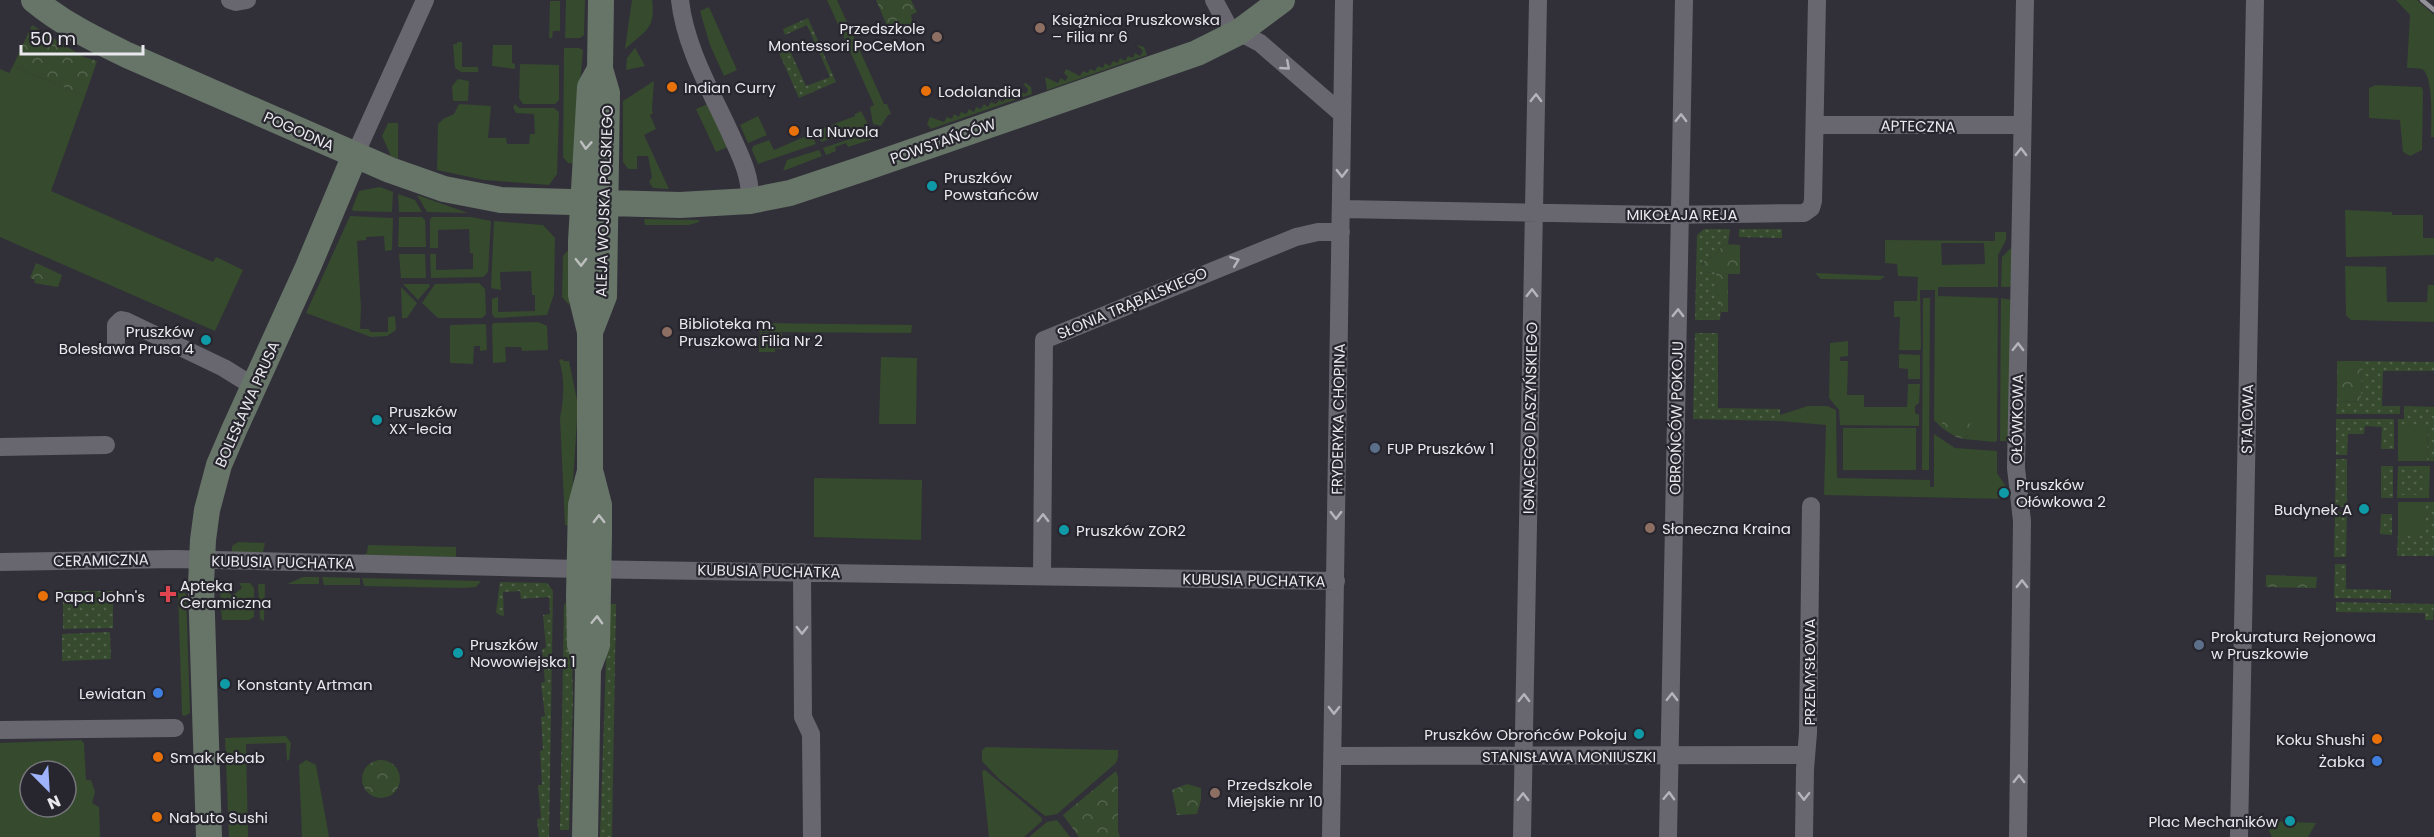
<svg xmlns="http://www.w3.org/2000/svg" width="2434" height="837" font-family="Poppins,sans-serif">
	<defs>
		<pattern id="park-crowns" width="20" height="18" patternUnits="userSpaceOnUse" patternTransform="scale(1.5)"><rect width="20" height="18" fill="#364a2e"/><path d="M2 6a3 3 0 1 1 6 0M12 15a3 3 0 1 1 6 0" fill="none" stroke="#53644d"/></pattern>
		<pattern id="garden-dots" width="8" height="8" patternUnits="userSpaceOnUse" patternTransform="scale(1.5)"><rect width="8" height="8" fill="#364a2e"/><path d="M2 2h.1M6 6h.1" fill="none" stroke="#53644d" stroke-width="1.8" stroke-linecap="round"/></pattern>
	</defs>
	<rect width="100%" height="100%" fill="#313038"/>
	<path fill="#364a2e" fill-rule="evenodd" d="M566,0h19l-1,35 -4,3h-15z
		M632,0h20c4,29 -7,31 -27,49z
		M827,0h10l47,104h3l4,10 -3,1 -7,11 -8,-2 -3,-17 4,-2z
		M2396,0h21l17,15v122h-3c0,-14 3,-61 -9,-68 -4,-1 -11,-1 -15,-1l3,-53z
		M550,1h10v30h-7l-1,7h-3z
		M709,7l28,63 -13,6 -14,-31 -10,-34z
		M457,42h5v25h16v5h-17l-6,-4 -2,-24h4z
		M493,45h19v18l3,1v5l-23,-3z
		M1137,45l7,2 3,8 -100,35 -2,-13 13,6 3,-5 4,3 3,-4 -4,-4 2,-4 14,7 3,-5 5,2 2,-4 5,2 3,-5 5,2 2,-5 5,3 3,-5 5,2 2,-5 5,3 3,-5 5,2 2,-5 5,3 3,-5z
		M564,48h15l4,2 -10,113h-5l-5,-6z
		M635,48l10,18 -19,4 1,-12z
		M520,64l39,1v35l-4,4h-32l-4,-6z
		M13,66l72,30 -34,95 162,71 3,-5 27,13 -28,61 -215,-94v-168l9,4z
		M458,79l11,2 -1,20h-15l-1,-15z
		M654,81l-2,29 1,3 -3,2 6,14 -12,6 25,54 -16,-1 -4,-6 3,-5 -4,-21h-11v13h-9l-5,-7v-61z
		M1026,83l5,4 1,7 -101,35 -4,-5 3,-7 14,5 3,-5 5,2 2,-5 5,3 2,-5 5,2 3,-5 5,3 2,-5 5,2 3,-5 4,3 3,-5 5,2 3,-4 4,2 3,-5 5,2 3,-5 4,3 3,-5 5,2 2,-5 -5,-5z
		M2376,85l45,2 2,3 -1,60 -12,6 -7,-4 -3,-32 -31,-2v-30z
		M459,104l32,2 -3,32h18l1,6h22l1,-10h5l-1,-20 -18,-1 -3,-6 2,-3 4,4h35l5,4 -2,62 -8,11 -65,-5 -47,-10 1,-46 5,-5 11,-5z
		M708,104l20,43 -12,5 -20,-43z
		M861,111l8,15 -48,16 -5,-11 39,-15v-2z
		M758,116l9,19 -19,8 -8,-18z
		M388,123h10v36l-7,-3 -9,-20z
		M871,132l2,7 -25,8 -2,-4 -11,4 1,4 -10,4 -3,-7z
		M811,134l5,10 -58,20 -6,-14 1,-4 16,-6 5,10z
		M819,150l3,6 -39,15 4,-11z
		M380,187l13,5 -1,20 -39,-1 -1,-2 7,-18z
		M398,194l17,6 7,12h-23z
		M417,195l51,18 -41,-1z
		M2345,210l47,2v3h31v23h11v17l-88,2z
		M350,216l43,2 -1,32 -7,1 -1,-15 -18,1v3l-9,1 4,67 -1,21h9l1,3h18v-15l7,-1 1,14 -9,6 -16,1 -65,-24z
		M399,217h23l3,3 1,27h-28z
		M432,217h39l20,4 -3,51 -5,5 -52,1 -1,-24h6v16l37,-1v-16h-3l-1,-24 -31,1v18h-8v-28z
		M644,219l55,1v2l-10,3h-44z
		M494,221l49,4 12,13 -1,56 -7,21 -52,3 -3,-4v-15l6,-2v15l37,-1v-16h-3l-1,-24 -31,1 1,18 -10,-2z
		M1995,232h11v8l-8,15v32h-60v9l60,2 -1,143 -3,1 -30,-3 4,-4 -26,-12v5l-8,-8 1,-130h-15l1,58 -1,2h-21l1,-33h-6v-16h23l1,-24 -20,-1 -1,-12 -12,-1v-23l110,1zM1984,243l1,21 -43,1 -1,-22z
		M2014,245l-1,39 -4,3h-8l1,-30z
		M567,251l6,1 -4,53 -7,-8 1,-41z
		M399,254h26l1,24h-25z
		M2345,266l41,1 1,35h40l1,-17h6v37l-83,-2 -5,-5z
		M1815,273l70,3 -5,4 -59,-1z
		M479,283l6,6 1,25 -4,4h-44l-16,-15 13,-19z
		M403,284h26l1,2 -12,14z
		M401,287l16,16 -10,15h-5z
		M1923,298h7l-1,172h-7z
		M2001,298l11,2 -4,141h-8z
		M538,322l9,4 1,24 -26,1 -1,-4h-16l1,15 -13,1 -1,-38 2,-2z
		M758,323l154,2 -1,8 -153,-1z
		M484,324l2,1 1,25 -7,1v-5h-6l-1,18 -23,-1v-38z
		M1848,341v15l-8,1v4h8l-1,34h17v12h43l1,-23h12l-1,19 -4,3v7l4,2v11l-79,-1 -1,-15 -10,-12 1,-55z
		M1899,354l21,1v24h-12v-10l-9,-1z
		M881,357l36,1 -1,66h-37z
		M562,359l2,2h5l9,44 -8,121 -5,-1 -5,-107c4,-19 5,-40 -1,-58z
		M1808,406h19l9,4 1,68 93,2v7h4v-53l21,14 42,3v22l10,15v1h-7v8l7,2 -183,-4 2,-70 -46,-4v-6z
		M2398,426h30l-1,35h-29z
		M1843,428h73v42h-73z
		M2398,466h32l-1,32h-32z
		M814,478l108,2 -1,60 -107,-3z
		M2398,502h28v32h-28z
		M238,542l27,1 -2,9 -31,1v-7z
		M368,545l88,2v10l-93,-2 4,-2z
		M303,577h16v7h-54l-1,37 -4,-2 -2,-35h29z
		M322,577l38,1v7h-36z
		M362,578l119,3 -5,6 -14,1 -98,-2z
		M239,583h11l4,5v29l-5,3h-27l-2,-28h8l4,4 10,-8z
		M178,591h4l4,3 4,119 -5,3 -3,-1z
		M286,736l5,7 -2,17 -2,1 -1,-18 -40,1 2,93h-19l-4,-99z
		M81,740l3,3 2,37h5l4,12 -3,11 7,4 1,30h-100v-94zM30,771h36v36h-36z
		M986,747l132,3v7l-2,6 -59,51 -12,2 -46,-37 -17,-18v-11z
		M306,760l10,5 13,72h-27l-3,-72z
		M985,770l57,48v3l-18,16h-35l-7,-66z
		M1057,820l13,17h-41l18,-15z
		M2265,822v-1l51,2 -8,14h-36z"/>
	<path fill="url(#park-crowns)" d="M876,0h35l6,12 -6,3 2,10 -22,10z
		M32,25l52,32 13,4 -12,35 -72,-30z
		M1723,244l17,1v29h-12v38h-7l-7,-32 2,-5 -1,-3 -9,1 -4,-6 2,-6 11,-5z
		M36,263l26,12 -4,12 -24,-4 1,-3 -5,-2z
		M760,333h22v16h-7v3h-16z
		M2337,361h25l-1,40 -24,1z
		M1948,416h12l9,5 3,9 -8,9 -8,-2 -14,-9v-7z
		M2266,575l51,2 -1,11 -50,-1z
		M362 779a19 19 0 1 1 38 0a19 19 0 1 1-38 0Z
		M1116,771l2,6v54l2,6h-41l-16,-22z
		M1187,784l14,4v12l-4,14 -20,1 -5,-25z"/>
	<path fill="url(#garden-dots)" d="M808,18l28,64 -37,16 -23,-52 10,-4 20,44 24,-9 -23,-52 -22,10 -2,-6z
		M1704,229h26l-2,15h-5l-8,12 -11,5 -2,4 4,8 9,-1 1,2c-3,8 2,22 4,30 2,4 0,12 0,16h-25l2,-85z
		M1739,229h43v9l-43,-1z
		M1695,333h23v75l62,1v12l-87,-2z
		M2362,361l72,1v9h-51l-1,35h18v8h-64l1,-12 24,-1z
		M2404,406l30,1v54h-7l1,-35h-30v-7h6z
		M2336,419h58v30h-13l1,-22 -17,-1 -1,8h-16l-1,21h-11z
		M2336,459h11v48h-12z
		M2381,466h12v32h-12z
		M2401,469h25v26h-25z
		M2426,502h8v54h-37l1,-22h28z
		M2335,512h12l-1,45h-12z
		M2381,514h11v21l-12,-1z
		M2335,564h11v25l45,1v9l-57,-1z
		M500,582l47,1 6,8 -4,246h-10l-2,-18 4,-1 -3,-33h4l-2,-34 3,-1 -2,-33 4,-1 -4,-33 4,-1 -3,-33 4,-1 -3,-33 7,-1 -1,-17 -28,2 -1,-8 -17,1 1,24 -5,-1 -3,-3z
		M63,591h50v37l-50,1z
		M2336,602l98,2 -1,16h-8v-7l-89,-1z
		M566,603h5l2,98 -4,129h-9l4,-225z
		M608,604h8l-4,233h-12z
		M110,632l1,27 -49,2v-27z"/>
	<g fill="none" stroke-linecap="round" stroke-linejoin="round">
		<path stroke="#68676f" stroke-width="18" d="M230,0l6,2 11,-2
			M680,0c5,47 32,93 51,135 10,22 20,41 19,66
			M1214,0l14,26 32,17 82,71
			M1815,125h206
			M355,155l70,-155
			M1342,209l322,6 140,-2 7,-5 2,-7 4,-201
			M116,344v-19l5,-5 5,1 98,47 29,18
			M0,447l106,-2
			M0,562l174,-3 406,10 756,12
			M802,572l1,145 8,17 1,103
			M1042,576l2,-236 252,-103 22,-5h23
			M0,730l175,-2
			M1333,756l473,-1
			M1331,837l13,-837
			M1522,837l16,-837
			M1668,837l16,-837
			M1804,837l1,-68 3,-36 3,-227
			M2018,837l4,-316 -6,-53 9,-468
			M2239,837l16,-837"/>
		<path stroke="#677468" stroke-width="26" d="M34,0c29,24 60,39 93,55l263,115 54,19 57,11 179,5 70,-4 40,-8 72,-24 335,-116 42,-21 43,-32
			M590,332l14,-36 3,-203 -7,-24 1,-69
			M588,669l-8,-24 -1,-49 2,-91 9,-34v-139l-9,-37v-54l9,-154 10,-18
			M209,837l-8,-253 2,-44 4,-30 12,-45 15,-35 74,-163 47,-112
			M585,837l3,-168 9,-24 2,-111v-29l-8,-31"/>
		<path stroke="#939299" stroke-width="4.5" d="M2422,0l12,10"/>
	</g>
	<defs><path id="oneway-chevron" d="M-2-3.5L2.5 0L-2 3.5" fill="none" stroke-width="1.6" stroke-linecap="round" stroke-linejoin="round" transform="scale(1.5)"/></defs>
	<g stroke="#b5b4bb">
		<use href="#oneway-chevron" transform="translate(1286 66) rotate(41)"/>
		<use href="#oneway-chevron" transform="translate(1536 98) rotate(-89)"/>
		<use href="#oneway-chevron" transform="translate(1681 118) rotate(-89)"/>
		<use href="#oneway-chevron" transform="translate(2021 152) rotate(-89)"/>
		<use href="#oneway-chevron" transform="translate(1342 173) rotate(90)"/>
		<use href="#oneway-chevron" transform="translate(1235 261) rotate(-21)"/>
		<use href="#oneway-chevron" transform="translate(1532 293) rotate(-89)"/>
		<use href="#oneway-chevron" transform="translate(1678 313) rotate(-89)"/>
		<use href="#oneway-chevron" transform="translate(2018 347) rotate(-89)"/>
		<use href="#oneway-chevron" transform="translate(1336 515) rotate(90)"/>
		<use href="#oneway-chevron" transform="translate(1043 518) rotate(-89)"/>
		<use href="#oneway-chevron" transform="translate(2022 584) rotate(-89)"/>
		<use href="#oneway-chevron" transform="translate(802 630) rotate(90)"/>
		<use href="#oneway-chevron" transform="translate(1672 697) rotate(-89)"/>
		<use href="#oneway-chevron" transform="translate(1524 698) rotate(-89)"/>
		<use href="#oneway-chevron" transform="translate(1334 710) rotate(91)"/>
		<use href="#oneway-chevron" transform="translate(2019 779) rotate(-89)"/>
		<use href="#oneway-chevron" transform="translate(1669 796) rotate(-88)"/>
		<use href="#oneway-chevron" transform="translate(1804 796) rotate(91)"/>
		<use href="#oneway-chevron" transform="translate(1523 797) rotate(-89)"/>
	</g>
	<g stroke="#bcbfbe">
		<use href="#oneway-chevron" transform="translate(586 145) rotate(94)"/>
		<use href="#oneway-chevron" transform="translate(581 262) rotate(89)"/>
		<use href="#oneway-chevron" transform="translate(599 519) rotate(-90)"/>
		<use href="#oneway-chevron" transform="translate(597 620) rotate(-88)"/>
	</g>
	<g fill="#8d6e63" stroke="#27262e" stroke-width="2">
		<circle cx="1040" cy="28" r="6"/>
		<circle cx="937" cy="37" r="6"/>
		<circle cx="667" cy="332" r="6"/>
		<circle cx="1650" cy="528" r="6"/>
		<circle cx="1215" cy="793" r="6"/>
	</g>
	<g fill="#e8710a" stroke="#27262e" stroke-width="2">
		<circle cx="672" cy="87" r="6"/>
		<circle cx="926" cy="91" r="6"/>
		<circle cx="794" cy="131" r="6"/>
		<circle cx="43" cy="596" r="6"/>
		<circle cx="2377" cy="739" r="6"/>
		<circle cx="158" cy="757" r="6"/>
		<circle cx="157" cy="817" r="6"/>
	</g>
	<g fill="#0f9aa8" stroke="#27262e" stroke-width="2">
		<circle cx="932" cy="186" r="6"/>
		<circle cx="206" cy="340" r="6"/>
		<circle cx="377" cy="420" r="6"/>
		<circle cx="2004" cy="493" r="6"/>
		<circle cx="2364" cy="509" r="6"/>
		<circle cx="1064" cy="530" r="6"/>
		<circle cx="458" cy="653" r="6"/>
		<circle cx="225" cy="684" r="6"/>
		<circle cx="1639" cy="734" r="6"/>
		<circle cx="2290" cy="821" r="6"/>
	</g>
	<g fill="#5c6f8a" stroke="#27262e" stroke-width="2">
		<circle cx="1375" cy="448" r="6"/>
		<circle cx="2199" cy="645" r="6"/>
	</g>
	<path fill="#e0444e" stroke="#27262e" stroke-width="2" d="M165 585h6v6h6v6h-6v6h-6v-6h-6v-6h6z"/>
	<g fill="#3f7fe0" stroke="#27262e" stroke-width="2">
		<circle cx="158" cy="693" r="6"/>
		<circle cx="2377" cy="761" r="6"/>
	</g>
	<g text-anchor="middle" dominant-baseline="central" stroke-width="4.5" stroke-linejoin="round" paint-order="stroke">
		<g font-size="15" fill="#e9e8ed" stroke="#27262e" text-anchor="start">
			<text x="1052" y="19">Książnica Pruszkowska<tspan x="1052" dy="17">– Filia nr 6</tspan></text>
			<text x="925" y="28" text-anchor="end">Przedszkole<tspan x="925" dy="17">Montessori PoCeMon</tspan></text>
			<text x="684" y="87">Indian Curry</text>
			<text x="938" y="91">Lodolandia</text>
			<text x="806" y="131">La Nuvola</text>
			<text x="944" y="177">Pruszków<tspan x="944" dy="17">Powstańców</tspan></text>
			<text x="679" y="323">Biblioteka m.<tspan x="679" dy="17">Pruszkowa Filia Nr 2</tspan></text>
			<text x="194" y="331" text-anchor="end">Pruszków<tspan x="194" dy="17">Bolesława Prusa 4</tspan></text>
			<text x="389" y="411">Pruszków<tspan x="389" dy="17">XX-lecia</tspan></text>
			<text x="1387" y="448">FUP Pruszków 1</text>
			<text x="2016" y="484">Pruszków<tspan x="2016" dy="17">Ołówkowa 2</tspan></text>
			<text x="2352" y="509" text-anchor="end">Budynek A</text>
			<text x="1662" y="528">Słoneczna Kraina</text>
			<text x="1076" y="530">Pruszków ZOR2</text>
			<text x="180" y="585">Apteka<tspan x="180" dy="17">Ceramiczna</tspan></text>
			<text x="55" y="596">Papa John's</text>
			<text x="2211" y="636">Prokuratura Rejonowa<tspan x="2211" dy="17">w Pruszkowie</tspan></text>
			<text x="470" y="644">Pruszków<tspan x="470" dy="17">Nowowiejska 1</tspan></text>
			<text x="237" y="684">Konstanty Artman</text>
			<text x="146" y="693" text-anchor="end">Lewiatan</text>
			<text x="1627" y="734" text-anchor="end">Pruszków Obrońców Pokoju</text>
			<text x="2365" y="739" text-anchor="end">Koku Shushi</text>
			<text x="170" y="757">Smak Kebab</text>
			<text x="2365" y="761" text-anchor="end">Żabka</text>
			<text x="1227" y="784">Przedszkole<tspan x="1227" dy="17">Miejskie nr 10</tspan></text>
			<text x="169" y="817">Nabuto Sushi</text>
			<text x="2278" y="821" text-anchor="end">Plac Mechaników</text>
		</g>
		<g font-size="15" fill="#e9e8ed" stroke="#27262e">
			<text transform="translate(1918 126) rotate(1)">APTECZNA</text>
			<text transform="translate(299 131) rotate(24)">POGODNA</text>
			<text transform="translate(943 141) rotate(-19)">POWSTAŃCÓW</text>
			<text transform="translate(604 201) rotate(-88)">ALEJA WOJSKA POLSKIEGO</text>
			<text x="1682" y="214">MIKOŁAJA REJA</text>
			<text transform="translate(1132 303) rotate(-23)">SŁONIA TRĄBALSKIEGO</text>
			<text transform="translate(247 404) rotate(-66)">BOLESŁAWA PRUSA</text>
			<text transform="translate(1530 418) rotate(-89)">IGNACEGO DASZYŃSKIEGO</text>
			<text transform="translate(1676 418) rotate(-89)">OBROŃCÓW POKOJU</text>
			<text transform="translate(1338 419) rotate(-89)">FRYDERYKA CHOPINA</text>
			<text transform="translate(2017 419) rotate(-89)">OŁÓWKOWA</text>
			<text transform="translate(2247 419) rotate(-89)">STALOWA</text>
			<text transform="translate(101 560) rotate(-1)">CERAMICZNA</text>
			<text transform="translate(283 562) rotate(1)">KUBUSIA PUCHATKA</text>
			<text transform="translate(769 571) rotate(1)">KUBUSIA PUCHATKA</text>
			<text transform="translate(1254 580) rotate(1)">KUBUSIA PUCHATKA</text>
			<text transform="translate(1809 672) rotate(-90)">PRZEMYSŁOWA</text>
			<text x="1569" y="756">STANISŁAWA MONIUSZKI</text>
		</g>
	</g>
	<g transform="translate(48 789) rotate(156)"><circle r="28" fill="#27262e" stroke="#75747a" stroke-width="1.5"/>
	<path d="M0-4.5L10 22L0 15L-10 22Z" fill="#9fb3fd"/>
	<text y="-9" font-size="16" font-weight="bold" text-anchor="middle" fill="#e9e8ed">N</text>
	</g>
	<path d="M21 45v9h122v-9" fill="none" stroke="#e9e8ed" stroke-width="3"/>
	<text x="30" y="45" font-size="18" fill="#e9e8ed" stroke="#27262e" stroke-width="4.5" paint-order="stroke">50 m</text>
</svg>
